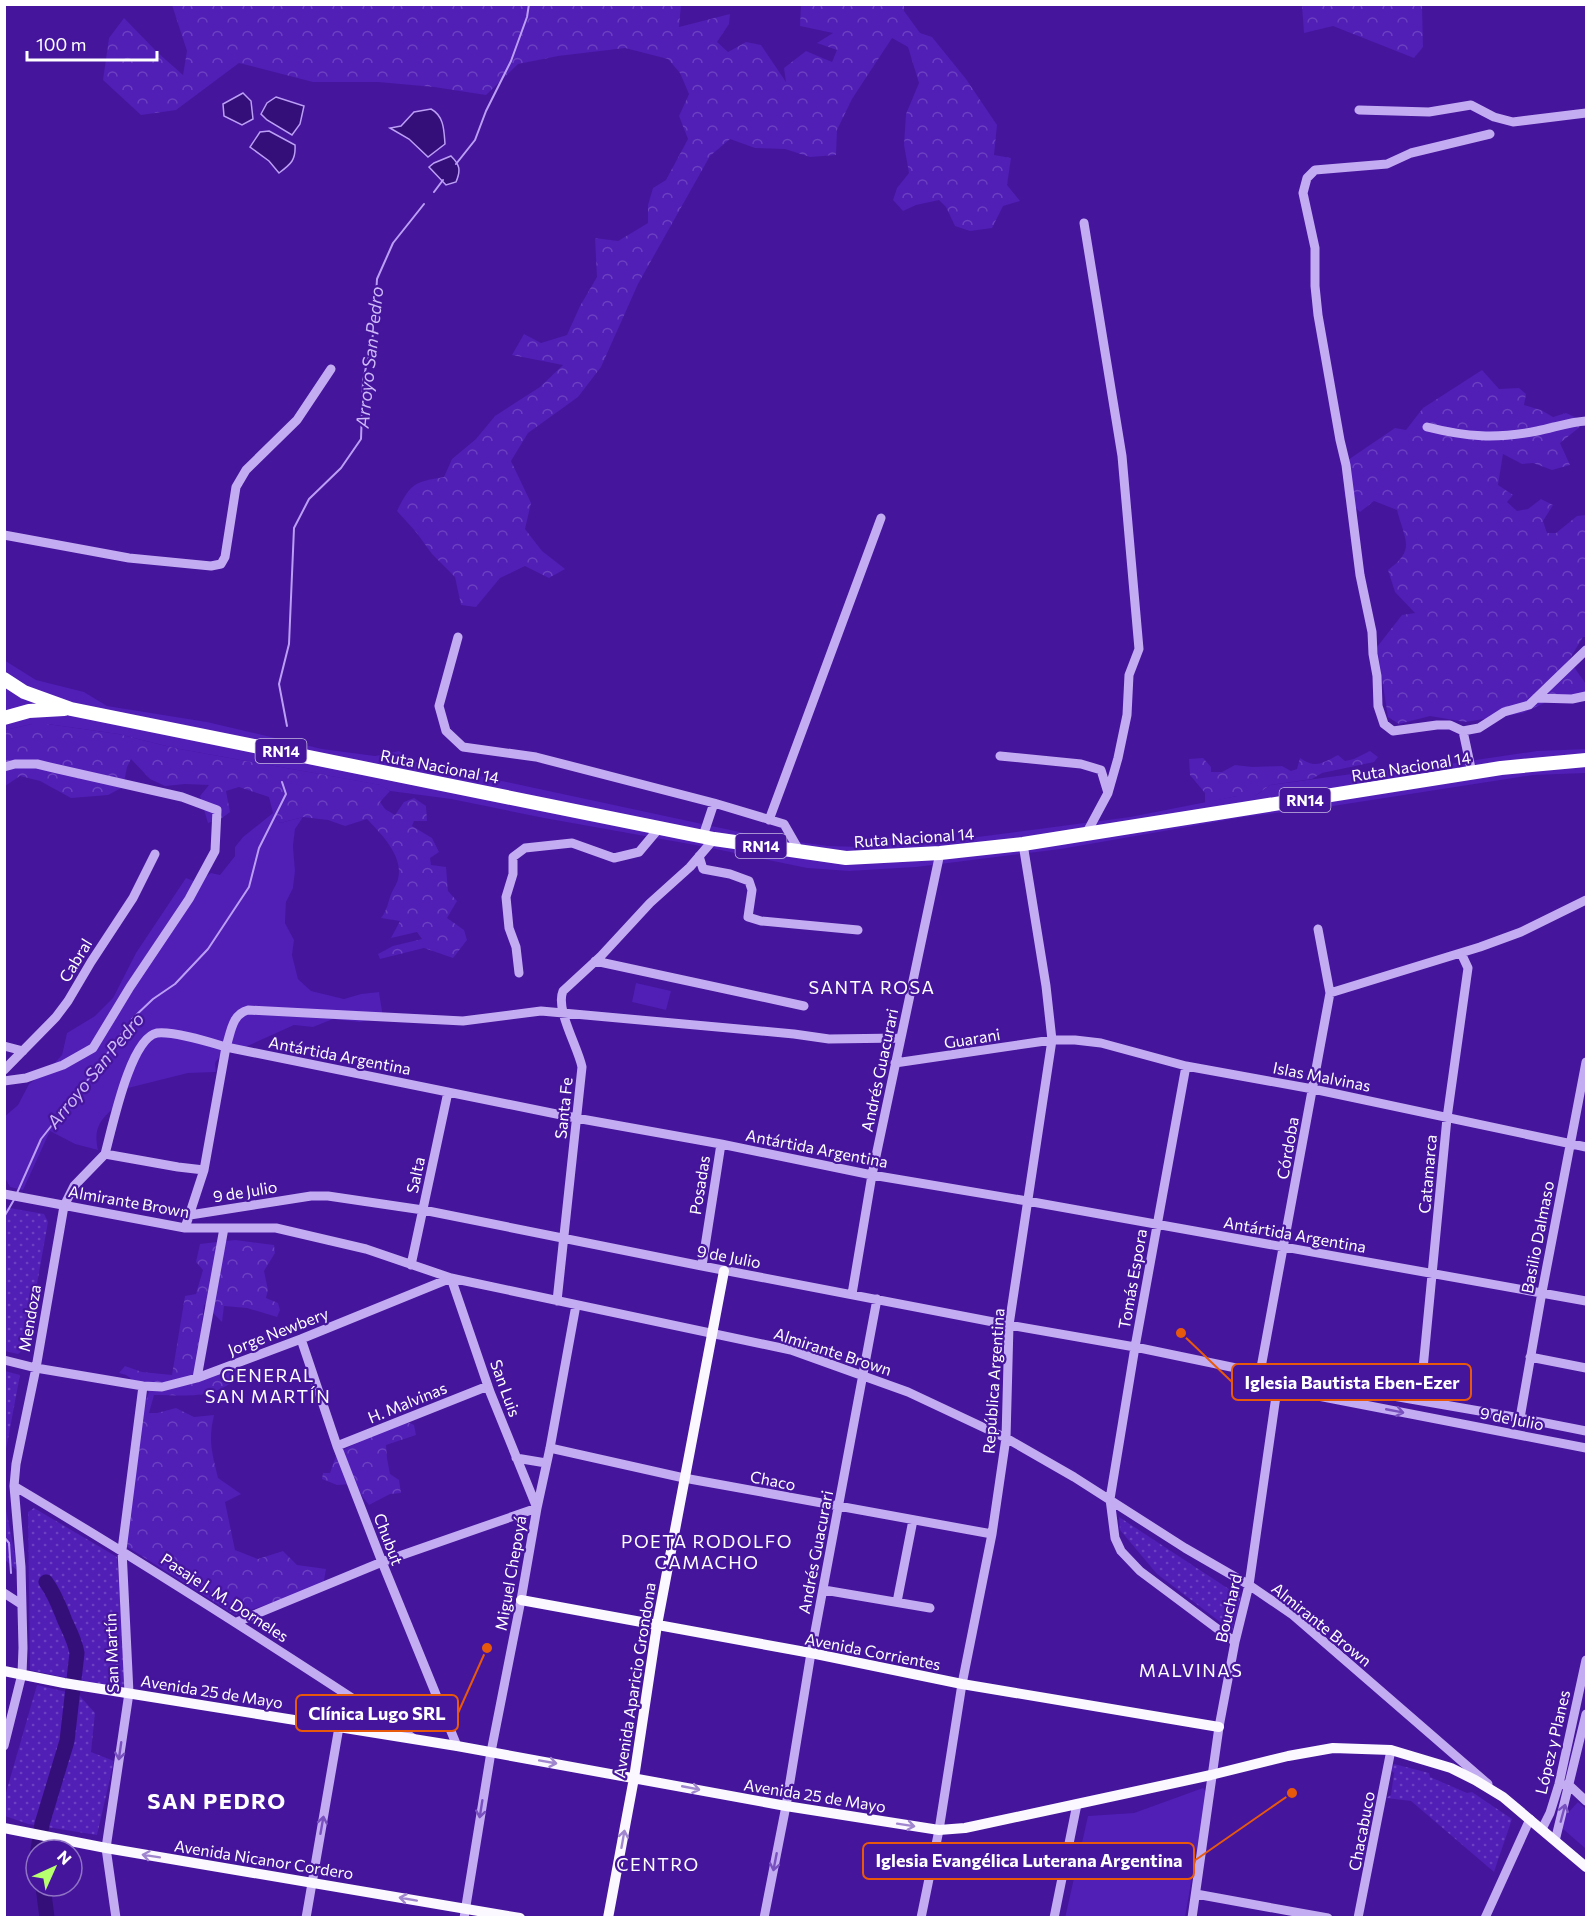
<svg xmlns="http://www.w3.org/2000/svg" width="1591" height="1922" font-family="Commissioner,sans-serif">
	<defs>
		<pattern id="forest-crowns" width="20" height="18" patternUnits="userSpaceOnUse" patternTransform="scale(1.5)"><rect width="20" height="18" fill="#511eb6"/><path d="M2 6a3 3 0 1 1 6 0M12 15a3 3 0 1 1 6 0" fill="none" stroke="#6b40c1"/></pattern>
		<pattern id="park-dots" width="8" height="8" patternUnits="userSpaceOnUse" patternTransform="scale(1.5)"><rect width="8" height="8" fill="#511eb6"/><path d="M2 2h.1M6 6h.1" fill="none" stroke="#6b40c1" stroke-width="1.8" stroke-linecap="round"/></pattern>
	</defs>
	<rect width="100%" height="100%" fill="#45159c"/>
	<path fill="#511eb6" d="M4,660l32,20 48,12 23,14 100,16 115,27 53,7 24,-5 19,12 350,75 60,8 34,1 2,-7 61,-5 6,8 199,-26 107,-21h18l15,-11 104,-14 68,-6 95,-14 49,-2v24l-53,2 -200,31 -89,11 -183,32 -145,18 -67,4 -42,-3 -101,-21 -162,-29 -93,-19 -61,-8 -10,-6 -206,-37 -56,-14 -71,-10h-15l-27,6z
		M273,813l7,10 23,-6 -8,12 -2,17 2,25 -2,17 -7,14 -1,21 9,17 -2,15 6,24 13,12 33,8 17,-5 18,-2 4,25 -23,5 -27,-3 -20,8 -19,-2 -51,23 -17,-1 -11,16 1,9 -28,1 -60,15c-12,27 -38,27 -30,62l-23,-6 -25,-13 -27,59 -13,-3 -5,-9 -1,-61 14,-12 11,-21 19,-14 14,-15 5,-22 28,-17 18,-18 23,-45 50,-75 11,4 14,-9 9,2 15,-19v-9l8,-10z
		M636,983l35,8 -5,19 -34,-8z
		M1203,1788l4,5 -22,124 -120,1 23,-102 46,-3z
		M1578,1802l8,7v40l-23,-20v-11z"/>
	<path fill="url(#forest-crowns)" d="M172,5h509l-2,22 51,-13 -1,10 -12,18 11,10 18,-10 15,3 25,37 -2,-14 22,-17 26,11 5,-12 -20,-7 16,-10 -33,-7 1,-21h103v6l16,22 12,4 34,42 31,46 -3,30 17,3 -4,27 13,16 -17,5 -11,22 -22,3 -15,-5 -9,-19 -7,-7 -23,5 -13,6 -10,-11 4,-12 12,-15 -5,-28 2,-31 13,-31 -11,-36 -16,-9 -40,61 -15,31 -1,25 -26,2 -25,-8 -30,-1 -25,-9 -20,17 -72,128 -37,83 -23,30 -50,36 -17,28 20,42 -6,26 17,22 23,18 -16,9 -24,-12 -25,12 -24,29 -15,-2 -6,-28 -23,-23 -16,-22 -19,-21c14,-28 17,-29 47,-34l8,-18 24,-20 19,-23 45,-29 23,-22 -51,-10 12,-21 17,9 26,-8 13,-29 17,-29 -2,-39 23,3 30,-18v-18l5,-17 13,-8 22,-41 -9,-23 10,-22 -9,-21 -12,-14 -43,-11 -67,8 -40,8 -32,31 -52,-8 -56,-5h-65l-74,-19 -63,47 -35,5 -38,-35 6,-42 15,-20 33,34 26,23 4,-24z
		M1302,5h120l1,42 -9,11 -81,-32 -29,7z
		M1482,370l17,19 20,-1 7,6 -2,11 17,5 12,7 13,-4 20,9 -26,21 10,22 -18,5 -19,-7 -11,1 -19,-10 -5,31 15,10 -6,7 10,9 11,-2 13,-10 12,6 -10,16 4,12h9l21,-17 9,-1v122h-3l-14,23 17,24v10l-27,2 -36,17 -58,9 -35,-6 -31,8 -11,-7 -11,-70 25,-32 13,-2 -20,-21 -7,-22c28,-21 17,-29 9,-60l-23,-9 -14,11 -15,-15 -3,-33 53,-36 11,2 17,-22z
		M32,724h15l71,10 56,14 207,37 9,6 -10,11 5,7 10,6 9,-13 10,-4 12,8 1,15h-13l-2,5 20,12 7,14 -9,6 1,7 15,2 2,24 9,10 -10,17 17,12 3,10 -14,18 -29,-10 -44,11 -2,-5 15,-8 29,-7 -5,-7 -26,6 9,-17 -19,-3c7,-9 7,-17 11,-26 2,-4 5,-9 6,-13 6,-23 -17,-45 -31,-60l-22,7 -17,-6 -25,-3 -23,6 -7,-10 -4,-16 -30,-10 -13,4 4,21 -8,6 -14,5 -8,-27 9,-11 -24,-1 -20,2 -15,-7 -19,-20 -4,8 -4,20 -15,8 -37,3 -31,-17 -20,-5 -15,10v-56z
		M1370,751l8,6 -4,5 -52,11 -10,6 -42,6 -15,11h-18l-32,7v-10l-15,-18 -1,-16 14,-1 8,9v5h11l13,-7 17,2 30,-1 9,5 6,-2 3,-11c16,11 22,5 38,-3l7,6 9,-2z
		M235,1240l39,5 1,8 -11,18 4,19 -2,8 12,5 2,7 -3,7 -30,-9 -23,-2 -2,16 -18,-18 -4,39 -6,32 43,-7 3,9c-31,23 -49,18 -86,18l-5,18h8l19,-5 18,9 20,-2c-6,27 -2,36 4,63l23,16 -16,8 10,48 23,9 25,-8 14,14 29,4 -3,17 -88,29 -109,-69 16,-134 7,-20 -23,-17 -7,-2 6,-7 17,6 30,3 13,-79 11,-2 7,-24 -7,-8 4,-18z
		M405,1421l9,4 2,10 -30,10 1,13 3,16 9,6 2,13 -11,1 -21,11 -16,-21 -16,1 -15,-6 1,-6h7l7,-20 16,-8 14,-10z"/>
	<path fill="url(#park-dots)" d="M4,1207l40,7 4,8 -22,124 -8,8 -13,-3z
		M5,1371l15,4 -15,80 -1,-84z
		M4,1499l14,72 -13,-11z
		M34,1508l83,49 9,127 -6,5 -90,-19 -2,-158z
		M1119,1517l122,80 -9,34 -75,-57 -37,-44z
		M37,1685l42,10 16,18 -4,39 23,9 -17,74 -69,-11 -23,-8v-20z
		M1394,1764l35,9 1,4 37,16 5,-1 40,27 -18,53 -83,-71 -25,-3 5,-3 3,-22 -3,-3z"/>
	<path fill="#340e79" stroke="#bb9ef5" stroke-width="1.5" d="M243,93l8,8 2,18 -11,6 -18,-9 -1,-12z
		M276,97l28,9 -4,18 -8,11 -25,-15 -6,-6 6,-11z
		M431,109c13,7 13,21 14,35l-17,13 -19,-18 -19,-11 11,-2 13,-14z
		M269,131l26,14c1,15 -4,19 -16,28l-10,-12 -19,-14 10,-15z
		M451,156c9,9 10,14 5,26l-10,3 -17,-18 5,-4z"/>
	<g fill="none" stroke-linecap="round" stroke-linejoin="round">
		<path stroke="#bb9ef5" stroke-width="2" d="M456,164l19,-24 11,-29 25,-50 16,-44 2,-13
			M434,192l9,-12
			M287,726l-8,-42 10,-40 5,-116 15,-29 32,-31 20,-29 2,-58 11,-51 3,-51 16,-36 31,-39
			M17,1193l24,-54 53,-67 39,-54 20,-19 22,-15 33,-35 41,-62 10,-39 27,-54 -4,-12
			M4,1217l11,-19
			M4,1537l5,6 2,30"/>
		<path stroke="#340e79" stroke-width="15" d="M38,1850l4,-26 25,-83 10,-88c-2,-12 -7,-21 -12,-32 -6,-15 -9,-25 -19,-39
			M43,1886l4,32"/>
		<path stroke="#c4acf3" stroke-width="9" d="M1359,110l70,2 42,-7 23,12 19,5 73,-9
			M1084,223l38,233 17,193 -10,26 -2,40 -9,43 -10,35 -22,41
			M1427,427c40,10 69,12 110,4 16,-3 32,-9 49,-10
			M4,535l125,23 82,8 10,-2 4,-7 11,-70 10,-17 51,-50 34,-51
			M458,637l-19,69 7,25 17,16 73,10 178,46 70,21 16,28
			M1536,698l36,1 14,-3
			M1463,731l-13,-6h-13l-44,6 -9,-7 -6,-18 -1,-30 -4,-22 -1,-22 -12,-57 -14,-110 -6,-25 -22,-125 -3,-29v-38l-12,-55 4,-15 8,-8 72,-6 24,-11 79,-19
			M1000,756l81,8 20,6 7,23
			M4,767l11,-3h22l21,5 124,28 35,13 -2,41 -26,48 -59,88 -37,61 -30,17 -37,13 -22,3
			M1472,773l-9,-42 16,-3 25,-16 25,-7 57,-55
			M769,820l112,-302
			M703,836l11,-33
			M699,856l4,13 27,5 19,7 3,9 -4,27 13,4 97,9
			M595,961l209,45
			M519,973l-3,-26 -7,-19 -3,-31 7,-23v-17l12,-9 47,-5 42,15 25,-6 21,-25
			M1330,993l150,-46 41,-15 65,-32
			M4,1046l19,5
			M895,1063l157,-23h23l26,3 85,23 127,23 273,58
			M1186,1066l-51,281 -25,152 5,39 6,13 19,20 95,71
			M4,1070l52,-53 12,-16 23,-39 42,-64 22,-44
			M105,1154c7,-25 25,-116 52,-121 17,-2 52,9 69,14 5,-15 6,-33 22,-37l215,11 78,-10 253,23 35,5 72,-1
			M4,1194l181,34h91l90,21 85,29 340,72 117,42 98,46 68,39 111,71 64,37 44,30 195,169
			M190,1215l121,-19h17l95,14 279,56 307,59 126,22 125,26 260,45 66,13
			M185,1228l19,-58 22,-123 350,71 145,26 151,31 155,26 559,100
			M411,1265l37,-173
			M702,1266l19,-122
			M852,1294l20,-119 68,-322
			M557,1301l25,-234c-4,-20 -27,-58 -19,-76l38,-35 49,-53 40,-36 24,-28
			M301,1339l36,107 45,116 75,184
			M1530,1357l56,11
			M4,1360l32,8 107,18 19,1 35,-9 104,-39 150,-61 39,114 47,116
			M1260,1373l70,-380 -12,-64
			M1260,1373l17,15 309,60
			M197,1378l27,-150
			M1420,1400l27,-282 21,-150 -7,-15
			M1520,1418l22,-126 44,-230
			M337,1446l151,-60
			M550,1448l134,30 308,56
			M516,1458l30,5
			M14,1486c135,80 267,165 399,252
			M824,1590l106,18
			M4,1593l17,11
			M897,1602l16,-82
			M237,1622l145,-60 155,-54
			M4,1746l18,-72 1,-26 -2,-81 -7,-81 2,-22 20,-96 28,-162 10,-20 31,-32 73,13 26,3
			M1564,1785l6,1 16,15
			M1542,1829l8,-16 9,-29 27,-124
			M1555,1841l31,-127
			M1196,1894l132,24
			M116,1918l-10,-70 23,-155 -7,-143 21,-164
			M306,1918l33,-191
			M464,1918l27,-166 30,-152 16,-92 13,-60 26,-143
			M764,1918l22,-112 25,-153 66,-354
			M921,1918l18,-88 23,-146 30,-150 14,-96 3,-113 43,-285 -6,-54 -23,-142
			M1054,1918l23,-114
			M1192,1918l27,-191 16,-85 14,-57 30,-210
			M1358,1918l33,-168
			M1485,1918l45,-99"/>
		<path stroke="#fbf8ff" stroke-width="10" d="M521,1600l290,53 151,31 257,43
			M4,1671l60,12 393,63 329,60 153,24 26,-2 112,-24 134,-29 77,-19 45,-8 58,2 60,18 24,12 28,17 83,70
			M4,1828l102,20 414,70
			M608,1918l26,-140 23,-153 67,-354"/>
		<path stroke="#fff" stroke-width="14" d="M4,679l20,13 47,17 643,130 132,19 94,-5 83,-9 478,-76 85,-8
			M4,718l25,-7 35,-2"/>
	</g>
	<defs><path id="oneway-shaft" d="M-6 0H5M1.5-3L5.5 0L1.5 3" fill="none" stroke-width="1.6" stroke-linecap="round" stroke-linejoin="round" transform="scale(1.5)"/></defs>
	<g stroke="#7851bf">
		<use href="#oneway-shaft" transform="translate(1395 1411) rotate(11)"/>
		<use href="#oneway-shaft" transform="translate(120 1751) rotate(98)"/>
		<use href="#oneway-shaft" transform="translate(481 1809) rotate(99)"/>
		<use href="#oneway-shaft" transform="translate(1563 1813) rotate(-75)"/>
		<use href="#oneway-shaft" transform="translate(322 1825) rotate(-80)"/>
		<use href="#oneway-shaft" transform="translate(775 1862) rotate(101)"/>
	</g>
	<g stroke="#a086ce">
		<use href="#oneway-shaft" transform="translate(548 1762) rotate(10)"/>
		<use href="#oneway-shaft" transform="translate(691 1788) rotate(11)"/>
		<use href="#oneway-shaft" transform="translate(906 1825) rotate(9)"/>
		<use href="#oneway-shaft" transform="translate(623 1839) rotate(-80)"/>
		<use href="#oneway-shaft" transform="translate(151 1856) rotate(-171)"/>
		<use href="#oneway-shaft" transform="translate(408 1899) rotate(-170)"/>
	</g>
	<g text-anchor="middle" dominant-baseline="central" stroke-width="4.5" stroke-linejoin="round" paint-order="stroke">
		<g fill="#45159c" stroke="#c7b9e1" stroke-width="1.5">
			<rect x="255.5" y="739" width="51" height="24" rx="4.5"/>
			<rect x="1279.5" y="788" width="51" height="24" rx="4.5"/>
			<rect x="735.5" y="834" width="51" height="24" rx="4.5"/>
		</g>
		<g font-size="15" font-weight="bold" fill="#fff">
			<text x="281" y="751">RN14</text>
			<text x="1305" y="800">RN14</text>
			<text x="761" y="846">RN14</text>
		</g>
		<g font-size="16" fill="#fff" stroke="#45159c">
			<text transform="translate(440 766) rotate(11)">Ruta Nacional 14</text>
			<text transform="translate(1411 766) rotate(-9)">Ruta Nacional 14</text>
			<text transform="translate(914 837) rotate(-4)">Ruta Nacional 14</text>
			<text transform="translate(75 960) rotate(-59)">Cabral</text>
			<text transform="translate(972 1038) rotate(-9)">Guarani</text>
			<text transform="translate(340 1055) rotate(11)">Antártida Argentina</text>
			<text transform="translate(879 1070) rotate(-78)">Andrés Guacurari</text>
			<text transform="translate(1322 1076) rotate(11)">Islas Malvinas</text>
			<text transform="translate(563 1108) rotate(-84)">Santa Fe</text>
			<text transform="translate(817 1148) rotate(11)">Antártida Argentina</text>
			<text transform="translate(1287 1148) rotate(-80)">Córdoba</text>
			<text transform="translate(1427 1174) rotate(-85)">Catamarca</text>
			<text transform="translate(415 1175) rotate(-78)">Salta</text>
			<text transform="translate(699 1185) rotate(-81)">Posadas</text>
			<text transform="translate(245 1191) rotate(-9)">9 de Julio</text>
			<text transform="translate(129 1201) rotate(10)">Almirante Brown</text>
			<text transform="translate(1295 1234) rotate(10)">Antártida Argentina</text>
			<text transform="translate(1537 1237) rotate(-79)">Basilio Dalmaso</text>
			<text transform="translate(729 1256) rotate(11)">9 de Julio</text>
			<text transform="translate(1132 1279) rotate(-80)">Tomás Espora</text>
			<text transform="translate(29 1318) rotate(-80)">Mendoza</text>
			<text transform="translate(278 1331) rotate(-21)">Jorge Newbery</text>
			<text transform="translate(833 1351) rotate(18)">Almirante Brown</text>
			<text transform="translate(993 1381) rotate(-86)">República Argentina</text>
			<text transform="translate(506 1388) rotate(70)">San Luis</text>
			<text transform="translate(407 1402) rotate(-22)">H. Malvinas</text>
			<text transform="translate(1512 1418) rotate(11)">9 de Julio</text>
			<text transform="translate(773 1480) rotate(11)">Chaco</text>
			<text transform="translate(389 1539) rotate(69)">Chubut</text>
			<text transform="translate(815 1552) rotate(-79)">Andrés Guacurari</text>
			<text transform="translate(510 1573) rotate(-80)">Miguel Chepoyá</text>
			<text transform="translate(225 1597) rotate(33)">Pasaje J. M. Dorneles</text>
			<text transform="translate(1228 1608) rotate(-77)">Bouchard</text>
			<text transform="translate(1322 1624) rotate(39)">Almirante Brown</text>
			<text transform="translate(873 1651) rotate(11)">Avenida Corrientes</text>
			<text transform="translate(111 1653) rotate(-92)">San Martín</text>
			<text transform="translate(634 1680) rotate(-81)">Avenida Aparicio Grondona</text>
			<text transform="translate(212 1691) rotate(9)">Avenida 25 de Mayo</text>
			<text transform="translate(1552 1742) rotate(-77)">López y Planes</text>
			<text transform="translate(815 1795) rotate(9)">Avenida 25 de Mayo</text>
			<text transform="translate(1361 1831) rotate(-79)">Chacabuco</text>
			<text transform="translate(264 1859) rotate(9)">Avenida Nicanor Cordero</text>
		</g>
		<g font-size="18" font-style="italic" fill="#ceb9f9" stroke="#45159c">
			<text transform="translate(369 357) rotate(-84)">Arroyo San Pedro</text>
			<text transform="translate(95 1070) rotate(-51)">Arroyo San Pedro</text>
		</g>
		<g font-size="18" letter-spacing="1.5" fill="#fff" stroke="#45159c">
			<text x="872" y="987">SANTA ROSA</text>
			<text x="268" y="1375">GENERAL<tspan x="268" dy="21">SAN MARTÍN</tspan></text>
			<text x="707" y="1541">POETA RODOLFO<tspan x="707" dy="21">CAMACHO</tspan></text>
			<text x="1191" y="1670">MALVINAS</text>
			<text x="658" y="1864">CENTRO</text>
		</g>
		<g font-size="22" font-weight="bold" letter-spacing="1.5" fill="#fff" stroke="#45159c">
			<text x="217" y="1800">SAN PEDRO</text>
		</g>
	</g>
	<path fill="none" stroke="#e8590c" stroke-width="2" d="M1181 1333L1232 1382M487 1648L458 1713M1292 1793L1194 1861"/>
	<g fill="#e8590c" stroke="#45159c" stroke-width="2">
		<circle cx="1181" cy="1333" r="6"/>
		<circle cx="487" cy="1648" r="6"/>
		<circle cx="1292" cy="1793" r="6"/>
	</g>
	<g fill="#45159c" stroke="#e8590c" stroke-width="2">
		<rect x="1232" y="1364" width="239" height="36" rx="6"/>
		<rect x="296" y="1695" width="162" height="36" rx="6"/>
		<rect x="863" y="1843" width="331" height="36" rx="6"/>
	</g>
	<g font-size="18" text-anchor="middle" font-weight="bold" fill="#fff">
		<text x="1352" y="1389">Iglesia Bautista Eben-Ezer</text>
		<text x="377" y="1720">Clínica Lugo SRL</text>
		<text x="1029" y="1867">Iglesia Evangélica Luterana Argentina</text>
	</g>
	<rect width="1591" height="1922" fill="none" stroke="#ffffff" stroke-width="12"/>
	<g transform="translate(54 1868) rotate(45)"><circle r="28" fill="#45159c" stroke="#8f73c4" stroke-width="1.5"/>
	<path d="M0-4.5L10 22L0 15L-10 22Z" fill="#b7ff6e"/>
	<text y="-9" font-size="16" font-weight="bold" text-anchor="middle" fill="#ffffff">N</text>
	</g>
	<path d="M27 51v9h130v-9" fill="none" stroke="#ffffff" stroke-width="3"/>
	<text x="36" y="51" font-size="18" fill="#ffffff" stroke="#45159c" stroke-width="4.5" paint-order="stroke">100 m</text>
</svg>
